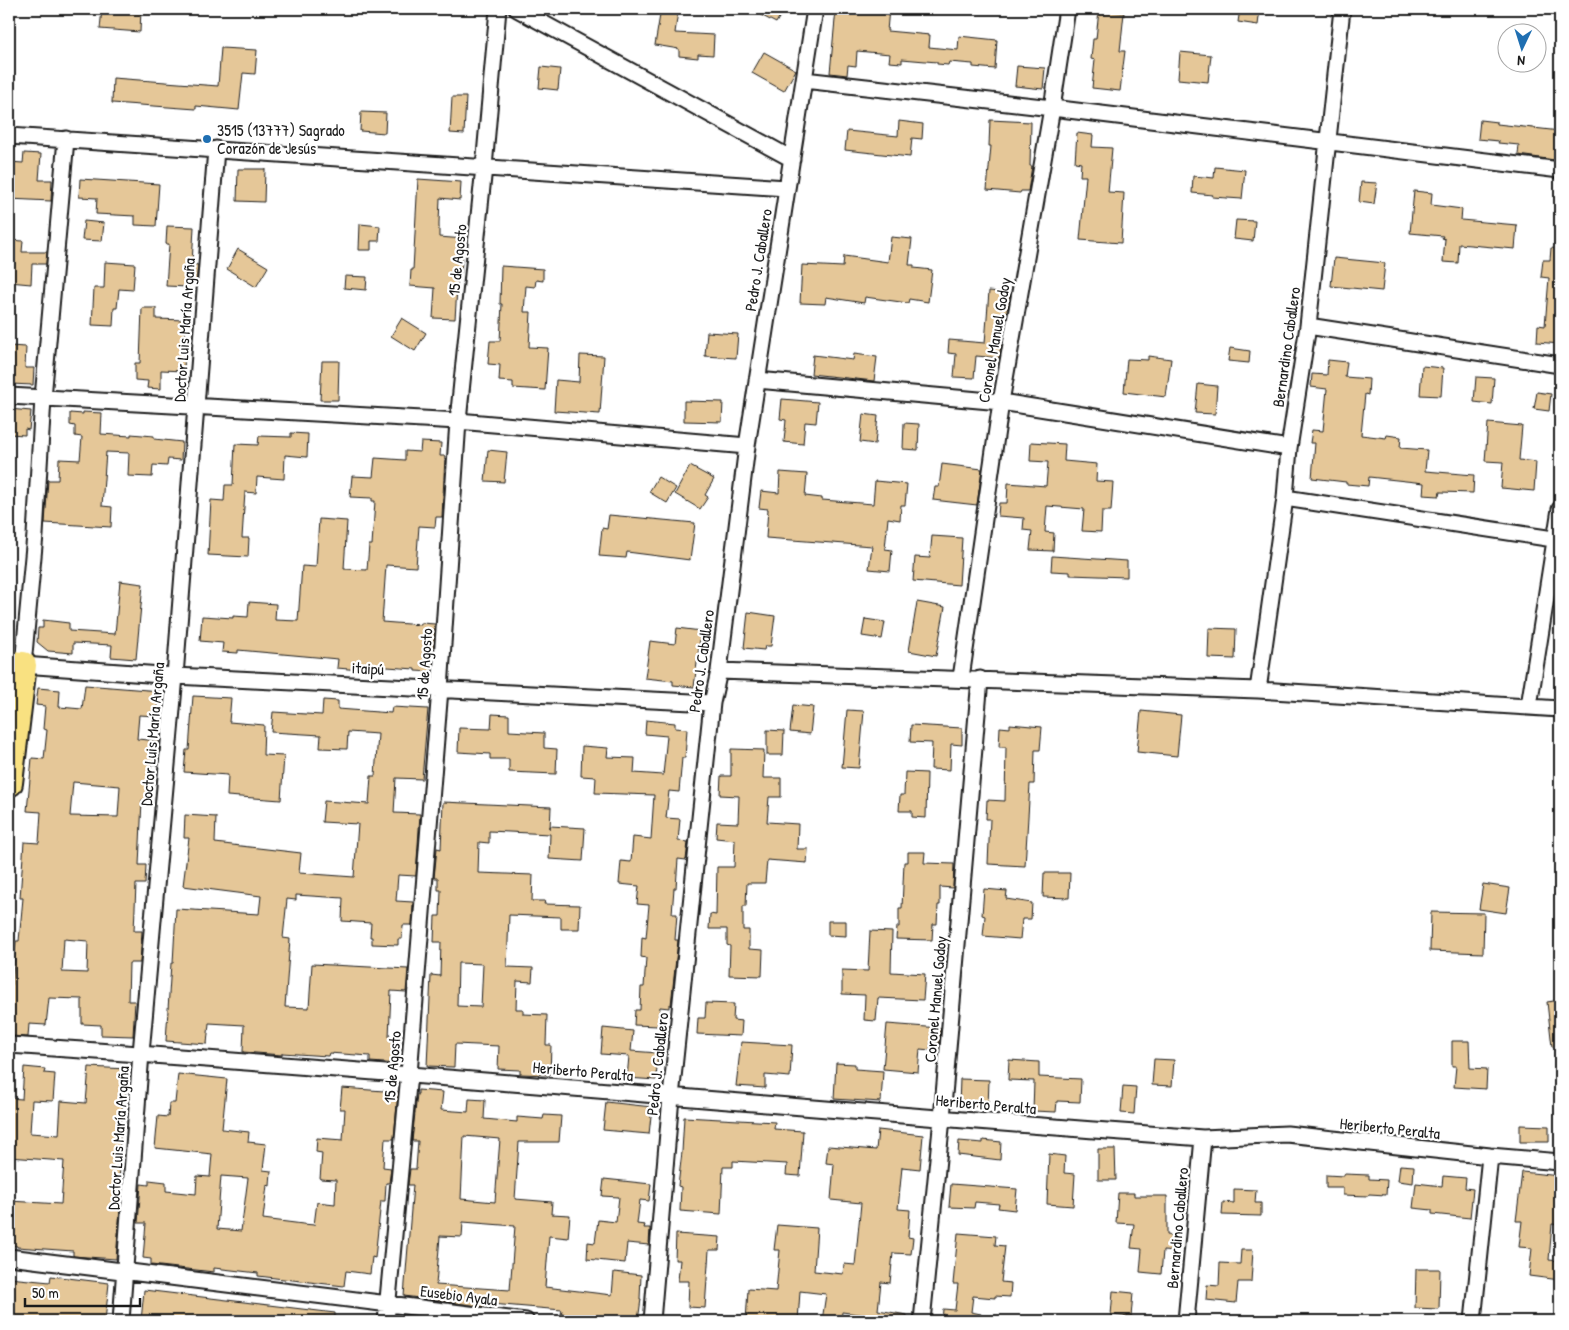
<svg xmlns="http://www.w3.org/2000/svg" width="1569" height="1330" font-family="'Patrick Hand',sans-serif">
	<rect width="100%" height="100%" fill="#fff"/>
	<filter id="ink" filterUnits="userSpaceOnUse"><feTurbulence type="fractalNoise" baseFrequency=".02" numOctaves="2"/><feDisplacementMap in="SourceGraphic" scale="10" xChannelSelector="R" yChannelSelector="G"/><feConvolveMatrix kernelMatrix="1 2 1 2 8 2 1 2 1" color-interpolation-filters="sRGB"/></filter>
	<g filter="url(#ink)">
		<path fill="#e5c798" stroke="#1c1c1c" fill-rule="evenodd" d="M102,9h39l-1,23 -40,-3z
			M661,9l17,2 -3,22 39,2 -1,20 -15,-1v4l-19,-2v-7l-24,-4z
			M749,9h35l-8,14z
			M836,9h53l-2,22 43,4 -1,12 29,3 1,-14 38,4 -2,29 -22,-2v-3l-24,-2 -1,3 -11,-1v-2l-35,-3v4l-13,-1 1,-8 -33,-3 -1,15 -8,-1 -1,10 -17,-2z
			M1240,9h20l-2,16 -20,-3z
			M1099,10l25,3 -4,38h5l-5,40 -28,-3 3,-28 -4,-1 2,-20h3z
			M221,48l36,2 -2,24 -12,-1 -4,37 -43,-4v3l-84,-6 1,-25 105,8z
			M764,52l32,18 -12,21 -32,-18z
			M1180,52l31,3 -3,27 -30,-3z
			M1017,66l28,2 -2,21 -28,-3z
			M541,67l19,2 -2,21 -19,-2z
			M452,97h14l-2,37 -14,-1z
			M361,112l25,1 -1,20 -25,-2z
			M990,120l41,2 -1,44h2l-4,25h-7l-1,2 -33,-3 4,-44h-2z
			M1480,120l17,2v2l63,7v19l-4,-1 -1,11 -37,-5 1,-10 -21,-2 1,-2 -21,-2z
			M899,121l24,3 -1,15 -10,-1 -2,19 -65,-7 2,-19 51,5z
			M1077,133l16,2 -1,12 20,1 -4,44 16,1 -3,50 -41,-3 6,-64h-6l1,-13 -6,-1z
			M24,153l17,1 -2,26h13l-1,21 -42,-2v-37l14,1z
			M1215,167l30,3 -3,29 -30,-2 1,-2 -21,-2 1,-17 21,2z
			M238,169h27l-1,33 -27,-1z
			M80,179l79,5 -3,42 -21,-1v-9l-39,-2 1,-16 -18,-1z
			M418,179l43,3 -1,18 -20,-2 -1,25v14l25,2 -3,34h-3l-3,46 -22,-1 2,-30 -25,-2 1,-16h2z
			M1361,182l16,1 -3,21 -15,-2z
			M1414,191l18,2 -1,12 31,4 -1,11 56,5 -2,24 -56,-5 -1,19 -15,-1 2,-23 -3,-1 1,-2 -33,-3z
			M1236,220l19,1 -2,20 -19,-2z
			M84,221l20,2 -2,18 -20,-1z
			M360,224l20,2 -1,15h-8v9h-12z
			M167,226l27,1 -2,37 6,1 -2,19h-7v3l-23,-1 3,-42h-3z
			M891,237l21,2 -3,26h5v3l18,2 -4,32 -19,-3 -1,4 -43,-6 -1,6 -38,-6 -1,7 -25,-1 2,-38 41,2 1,-11 44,6z
			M9,240l14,1 -1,11h25l-1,12h-14l-1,20 -22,-2z
			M1551,248l9,1v95l-23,-2 1,-17 7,1 4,-48 -8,-1 2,-17h7z
			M238,249l30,18 -12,20 -29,-18z
			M1334,258l51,5 -3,28 -51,-5z
			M105,262l30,2 -2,26 -14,-1 -2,19h-3l-1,18 -21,-1 2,-37h10z
			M501,266l42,3v12l-7,-1 -1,7 -9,-1 -2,26h7l-2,35 19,1 -3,42 -32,-2v-6l-14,-1 1,-16 -12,-1 2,-23h10l2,-37h-2z
			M345,276l22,1 -1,13 -22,-2z
			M989,291l21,2 -11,65 -23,-2 -2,22 -20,-1 2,-23 -8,-1 1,-13 36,3z
			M142,308h14v11l30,1 -2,51 -23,-1v19l-14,-1 1,-7 -13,-1v-17h5z
			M402,318l24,15 -11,18 -24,-15z
			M707,332l31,2 -2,24 -31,-2z
			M9,346l17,1 -1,21h9l-1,17 -23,-1 1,-7h-2z
			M1230,348l20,3 -1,12 -21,-2z
			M854,354l23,3 -3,24 -63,-7 2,-19 40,5z
			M580,355l24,1 -4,58 -46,-3 2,-31 23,2z
			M1148,356l23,3 -5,38 -42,-5 3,-33 21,1z
			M1328,360l19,2 -2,15 24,2 -1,16 -3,-1 -4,41 25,3 1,-3 14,2 -1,11 27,2 -2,21 49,4 -1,18 -33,-1 -1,4 -16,-1 1,-12 -55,-6 -1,9 -22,-2v-2l-34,-4 3,-35h-5l2,-13 11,1 4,-42 -16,-2 1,-13 15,1z
			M322,361h17l-1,39h-18z
			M1422,366l21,2 -2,28 -21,-1z
			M1476,377l18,1 -2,26 -18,-2z
			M1198,384l19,2 -2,28 -20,-1z
			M1537,392l14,2 -2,17 -15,-2z
			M782,399l36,3 -2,21 -11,-1 -2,22 -19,-2 2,-22 -6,-1z
			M684,401l39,1 -1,20 -38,-1z
			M9,409l22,2 -2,19 -4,-1v6l-16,-1z
			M83,412l19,1 -1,21 30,2v-2l23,2v3l28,3 -1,18 -13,-1 -1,7 -14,-1 -1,12 -24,-1 1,-23 -23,-1 -4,54 10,1 -1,20 -66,-4 3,-43h10l1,-21 21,1 2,-23 -7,-1v-10l-5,-1v-12l13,1z
			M863,414l15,2 -3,28 -15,-2z
			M904,423l15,1 -1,26 -15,-1z
			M1488,423l34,3 -3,34 17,2 -2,29 -33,-3 2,-26 -18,-1z
			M291,433l17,1 -1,23 -22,-2 -1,24 -27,-2 -1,16 -11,-1 -3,46h7l-1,19 -40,-2 3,-55 13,1 1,-16h8l2,-41 23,1 1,-9 32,1z
			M421,442l20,1 -1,13h5l-3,61h-6l-1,10 -16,-1 -3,41 -30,-2 -4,57 39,3v-2l14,1 -3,48 -17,-1v-2l-55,-4v5l-23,-2 1,-9 -100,-9v3l-16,-1 1,-9 -23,-2 2,-25 31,2v-2l15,1 1,-15 27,2 -1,16 23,1 4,-55 14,1 3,-48 28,2 -3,48 23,1 2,-25h3l3,-44h-3v-3l-22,-1 2,-21 21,1 2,-19 30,2v-9l15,1z
			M1031,442l34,2 -1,17 33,3 -1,17 17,1 -2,29h-9l-1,21 -19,-1 2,-22 -37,-3 -2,26 9,1 -1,18 -23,-1 2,-19 -9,-1 1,-12 -26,-2 1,-13h8l1,-20 38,3 2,-24 -18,-1z
			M488,450l19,2 -3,30 -19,-1z
			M942,464l40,5 -5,36 -44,-5 2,-13h4z
			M690,466l24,13 -9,16 3,2 -8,12 -25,-15z
			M780,472l27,2 -2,22 17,2v2l51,4 2,-23 32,3 -2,21h-4l-1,15 -12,-2 -3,31 7,1 -2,21 -21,-2 3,-23 -106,-8 2,-29 -9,-1 2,-17 18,2z
			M658,477l18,11 -9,15 -18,-11z
			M609,515l86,8 -5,37 -63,-8 -1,6 -27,-2 3,-28 5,1z
			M932,536l30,2 -3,47 -46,-4 2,-24 15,1z
			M1052,556l75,5v16l-57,-2v-3l-19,-1z
			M120,581l23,3 -7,75 -25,-2 1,-12 -39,-2v10l-25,-2 -11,-9 1,-14h5v-8l26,3v8l46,3z
			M917,602l28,5 -9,49 -27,-5z
			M748,612l27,4 -4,30h-6l-1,4 -20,-2z
			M865,619l20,3 -3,17 -20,-3z
			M677,628l24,3 -7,56 -21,-2v-4l-28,-3 5,-37 25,3z
			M1209,628l27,1 -1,30 -27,-1z
			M85,685l75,6 -3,25 -18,-1 -2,24 22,2 -2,23h-6l-3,37 -6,-1 -3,65h7l-1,19h-9l-2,47h8l-2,32h-11l-1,38h7l-2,35 -32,-1v-10l-19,-1v-25l-33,-1 -3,27 -17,-1 -1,13 -19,-1v-52l3,1 4,-44h3l4,-43h-3l4,-56 15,1 2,-31 -14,-1 5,-53 12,1 3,-29 -4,-1 2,-23 -9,-1 2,-17 22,2 -1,17 23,2zM73,782l47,4 -2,31 -48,-1zM64,939l24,2 -1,32 -25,-1z
			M193,696l38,2 -2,24 35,3 -1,30 21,1 -3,44 -54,-4 1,-21 -44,-3 2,-22h3z
			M323,700l15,1v8l53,4 1,-6 36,2 -6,70 -26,-1 -2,35 26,1 -4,62 -18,-1 -2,26 17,1 -1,23h-9l-1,14h-4v6l-26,-1v-7h-2l1,-14 -29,-2 1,-23 -47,-3v5l-9,-1 -4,39 7,1 -5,68 24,1 3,-44 96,5 -2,23 -15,-1 -2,46 11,1 -2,26 -28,-2v-6l-41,-3 -1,3 -46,-3v2l-39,-3 1,-27 -35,-2 -2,21 -41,-3 5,-78h2l3,-54 83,5 2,-18 -78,-10 6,-48h-5l1,-23 31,2 -1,26 86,10 -2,20 55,4 4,-53 -36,-2 2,-21 45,3 2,-28h4l3,-42 -30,-2 -1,17 -27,-1 1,-13 -50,-3 2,-20 49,3z
			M793,705l20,2 -3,27 -20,-2z
			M847,710l17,1 -5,57 -17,-1z
			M1141,711l40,4 -4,41 -40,-4z
			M492,714l17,1v16l35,2v15l13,1 -1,25 -47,-2v-13h-19v-5l-32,-2 1,-24 32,1z
			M646,720l29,3v5l12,1 -2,29h-3l-3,34 -10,-1 -3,27 14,1 -2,22 10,1 -2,18 -8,-1 -2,29h-2l-2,26h5l-2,26h3l-7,65h-2v3l-9,-1 -2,19 -24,-1 1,-15h5l1,-23h3l2,-29 -5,-1 1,-20 4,1 3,-33 -12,-1 2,-18 -20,-2 2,-23 10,1 2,-25 18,2 3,-44 -59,-2 1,-16 -15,-1 1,-30 26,2 -1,9 28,1 -1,15 29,2 4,-39 -22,-2z
			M1010,724l32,3 -2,23h-5l-1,34h-4l-5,82 -37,-2 2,-45h-4l1,-19 18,1 1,-54h-7l1,-20 10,1z
			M911,725l51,3v17l-11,-1 -1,26 -19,-1 1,-26 -22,-1z
			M767,730l17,1 -1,24h-16z
			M731,749l33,1 -1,28h18v19h-12l-2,25 31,2 -1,25h11l-1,14 -40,-3 -2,23h-18l-1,23h-3v24h6v19l14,1 -1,26 -33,-1 1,-29 -3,-1v-16h-18l1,-15 6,1 1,-48h17l1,-27 -19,-2 1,-16 21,1 1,-27 -19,-1 1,-19h10z
			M905,772l22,1 -1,45 -14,-1v-6h-13l1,-16h4z
			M443,802l108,5 -1,22v-3l35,2 -2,33 -34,-2 1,-25 -61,-3v12l-10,-1 -1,31 55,2 -1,26h13l-1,3 36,1 -1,24h-18v-12l-52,-2 -2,52 26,1 -1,14 -15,-1 -1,28h7v5l24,1 -1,30h5l-1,30 -30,-1v-4l-22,-1 1,-23 -44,-2 -1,23 -27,-1 4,-91 9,1 1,-34h-7l1,-26h5l1,-26h-3v-12h-4l3,-30 4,1zM458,963l25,1 -2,43 -24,-1z
			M908,852h17l-1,11 30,1 -1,24 -13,-1v18h-2l-1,19h-4l-1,16 -36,-1 1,-12h2v-19h3l2,-46h4z
			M1044,873h26l-1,25 -26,-1z
			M1483,884l27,4 -4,25 -27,-4z
			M984,889l23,2 -1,8 26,4 -1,16h-9l-2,20 -37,-3 2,-20 -3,-1z
			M1431,912l53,1 -1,40 -53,-2z
			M828,921h18v15l-18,-1z
			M870,931l22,1 -1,40 34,2 -2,26 -45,-2 -2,23 -12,-1 1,-25 -23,-1v-24l26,1z
			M1560,1000v46l-8,1 -5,-45z
			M706,1003l28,1 -1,16 9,1 -1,15 -44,-2 1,-16h7z
			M887,1024l53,4 -1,15 -8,-1 -1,8 -10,-1 -2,23 -35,-3z
			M603,1028l30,3 -2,20 27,2 -2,27 -29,-2 2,-22 -28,-2z
			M1452,1041h17l1,27 17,1 -1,20 -32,-2 2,-21h-4z
			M741,1042l51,3 -2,32 -25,-2v13l-29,-2z
			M1154,1059l20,1 -2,26 -20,-1z
			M1009,1060l30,2v15l42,2 -1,23 -23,-1 -1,11 -23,-1 1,-30 -26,-1z
			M836,1063l19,1v5l28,2 -2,31 -47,-3z
			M24,1067l21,2 -1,4 11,1 -2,27 -21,-1 -2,33 29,2 2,-34 25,2 3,-36 38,2 -2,34h-2l-5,61 2,1 -1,18h3l-6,76 -43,-3v-5l-56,-4v-1l-8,-1v-44l52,3 3,-43 -55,-4v-59l13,1z
			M178,1074l49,5 -5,50 27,3 -1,10 18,2 -3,26 8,1 -1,15 -3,-1 -4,34 40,5 11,1 3,-23 18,2 1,-24 -16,-1 2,-26 -6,-1 1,-14 26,2 2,-31h-5l2,-21 56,4 -4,47h-9l-2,28 8,1 -2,15h-3l-1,18h-4l-6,57 -3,-1 -2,17 -24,-3 -2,15 -86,-10v-3l-44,-5v4l-63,-7v-6l-8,-1 3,-35h-8l3,-39 8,1v-5l17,2v9l30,3 1,-18 13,1 2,-23 -57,-6 3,-32 10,1 1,-14h6zM221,1176l27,2 -7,53 -24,-2z
			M960,1079l29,1 -1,27 -29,-1z
			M1123,1086l13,1 -2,27 -13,-1z
			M418,1090l25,2 -2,18 27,2 1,-13 16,1 -1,19 33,3v-5l26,2 1,-4 17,1 -2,26h-40l-4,57 37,3 -1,12 19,1 -2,23 -19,-2 -4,51 67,8 2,-23 27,3 -1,24h1l-3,22h-18l-59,-7 1,-4 -71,-6v3h-5l-82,-11 9,-111h-5l2,-16h6l2,-28h-6l5,-47h1zM464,1136l36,3 -5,63 -34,-3zM463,1222l52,4 -5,64 -74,-5 4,-49 22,1z
			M606,1102l46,5 -3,27 -46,-4z
			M684,1117l91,5 -1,7 29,2 -3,45 -14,-1 1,-11 -54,-3v6h-10l-2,47 -41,-3 1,-24 -3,-1 4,-34z
			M1520,1125l29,1v16h-29z
			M878,1130l45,5 -3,34 -18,-2 -4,42 12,1 -2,27 5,1 -2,16 -18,-1 -3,30 -9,-1 -3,28 29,5v6h-42l1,-6 -24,-3 -1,9h-19l4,-27 -26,-3 -2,30h-52l2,-32 28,2 4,-41h-6l3,-25 40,3 -3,43 29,3 1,-10 11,1 6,-62 -30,-3 3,-36 -8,-1 2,-17 48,4z
			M983,1140l18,2 -1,18 -42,-5 1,-14 24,2z
			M1098,1149h17l1,31h-18z
			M1049,1154l16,2 -1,17 11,1 -2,32 -26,-2z
			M1400,1165l14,1 -1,17 -15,-2z
			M1522,1172l38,4v49l-8,-1 -3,36 11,1v19l-31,-4 3,-28 -13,-1 3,-26h-6z
			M1344,1174l25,1v4l18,1 -1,15 -17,-1 -1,2 -25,-1v-7h-17v-13l18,1z
			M1443,1176l23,2 -1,10 8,1 -3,29 -38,-4v-4l-19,-2 3,-25 26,3z
			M604,1179l47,5 -2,17 -9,-1 -3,24 8,1 -1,3h6l-1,17 -22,-2 -2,20 -38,-4 1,-17 7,1 3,-23 18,2 3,-25 -17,-1z
			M951,1184l66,5 -2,21 -17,-2 1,-4 -24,-2 -1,6 -25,-1z
			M1234,1189l22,1 -1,13h6v13l-39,-1 1,-13 11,1z
			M1118,1193h16v3h33v39l9,1 -1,16 -12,-1 -2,23 -21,-2 2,-23 -11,-1 3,-24 -18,-1z
			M958,1233l38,3 -1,9 10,1 -4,36 10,1 -1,14 -15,-1v2l-22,-2 -2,16 10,2v7h-39l1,-12 12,1 3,-26h-5z
			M676,1234l44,3 -1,13h-10l-4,58 -17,-1 1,-26h-11l2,-21h-5z
			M1241,1250h12l-2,32h-13l-2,21 -30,-3 1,-15 12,1 1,-23 20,1z
			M1416,1269h24l-1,40 -24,-1z
			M51,1276l58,7 -4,38h-96v-43l41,4z
			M144,1290l191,23v8h-194z
			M1113,1291l20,2 -2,24 -20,-2z
			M405,1315l47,6h-48z"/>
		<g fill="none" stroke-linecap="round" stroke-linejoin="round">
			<defs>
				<path id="street" d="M517,9l275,150
					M804,80l248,28 508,62
					M9,136l778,52
					M66,139l-23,259 -8,137 -12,130 152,11 537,27
					M1308,326l252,39
					M757,380l244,22 288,46
					M9,396l449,25 289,25
					M1285,498l275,42
					M719,671l539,19 302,19
					M961,678l40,-276 51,-294 15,-99
					M1258,690l27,-192 4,-50 19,-122 34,-317
					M1529,706l31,-197
					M9,1045c398,26 795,65 1194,93l84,-4 203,22 70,6
					M9,1257l517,64
					M121,1321l20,-268 34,-377 41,-527
					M386,1321l23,-247 31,-385 18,-268 26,-254 14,-158
					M652,1321l19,-224 41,-394 7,-32 28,-225 68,-437
					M922,1321l20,-203 38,-439
					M1186,1321l17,-183
					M1473,1321l17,-165"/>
				<path id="highway" d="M9,664l14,1 -14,118"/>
			</defs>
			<use href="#street" stroke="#1c1c1c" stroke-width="19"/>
			<use href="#highway" stroke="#1c1c1c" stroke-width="30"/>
			<use href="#street" stroke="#fff" stroke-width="15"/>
			<use href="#highway" stroke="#f9e181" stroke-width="26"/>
		</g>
	</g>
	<circle fill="#1f6fb2" stroke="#fff" stroke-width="2" cx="207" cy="139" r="5"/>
	<g text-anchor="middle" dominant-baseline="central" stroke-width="4.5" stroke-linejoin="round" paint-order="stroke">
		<g font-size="16" fill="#1c1c1c" stroke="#fff" text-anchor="start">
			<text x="217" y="130">3515 (13777) Sagrado<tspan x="217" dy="18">Corazón de Jesús</tspan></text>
		</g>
		<g font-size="16" fill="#1c1c1c" stroke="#fff">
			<text transform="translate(457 260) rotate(-84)">15 de Agosto</text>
			<text transform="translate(758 260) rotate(-81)">Pedro J. Caballero</text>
			<text transform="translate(184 330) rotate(-86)">Doctor Luis María Argaña</text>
			<text transform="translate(994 340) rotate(-80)">Coronel Manuel Godoy</text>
			<text transform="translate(1286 347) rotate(-82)">Bernardino Caballero</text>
			<text transform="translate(701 661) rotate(-82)">Pedro J. Caballero</text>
			<text transform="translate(424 664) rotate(-86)">15 de Agosto</text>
			<text transform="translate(368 668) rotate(3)">itaipú</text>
			<text transform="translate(152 734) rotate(-85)">Doctor Luis María Argaña</text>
			<text transform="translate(935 999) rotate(-85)">Coronel Manuel Godoy</text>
			<text transform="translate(657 1064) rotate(-84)">Pedro J. Caballero</text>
			<text transform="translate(392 1067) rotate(-85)">15 de Agosto</text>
			<text transform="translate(583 1071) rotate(5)">Heriberto Peralta</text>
			<text transform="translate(986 1104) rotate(5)">Heriberto Peralta</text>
			<text transform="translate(1390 1128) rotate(6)">Heriberto Peralta</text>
			<text transform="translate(118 1138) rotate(-86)">Doctor Luis María Argaña</text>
			<text transform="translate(1177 1228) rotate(-85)">Bernardino Caballero</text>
			<text transform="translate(459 1295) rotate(7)">Eusebio Ayala</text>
		</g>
	</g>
	<rect width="1569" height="1330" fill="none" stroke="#fff" stroke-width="30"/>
	<rect x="15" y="15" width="1539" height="1300" fill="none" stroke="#1c1c1c" stroke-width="2" filter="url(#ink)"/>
	<g transform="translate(1522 48) rotate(184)"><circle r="24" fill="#ffffff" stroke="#a4a4a4"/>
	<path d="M0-4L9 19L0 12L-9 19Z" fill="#1f6fb2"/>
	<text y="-8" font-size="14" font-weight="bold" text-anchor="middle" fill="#1c1c1c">N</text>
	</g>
	<path d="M25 1298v8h115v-8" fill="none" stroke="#1c1c1c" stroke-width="2.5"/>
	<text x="32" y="1298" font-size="15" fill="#1c1c1c" stroke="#ffffff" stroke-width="4" paint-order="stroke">50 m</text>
</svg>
